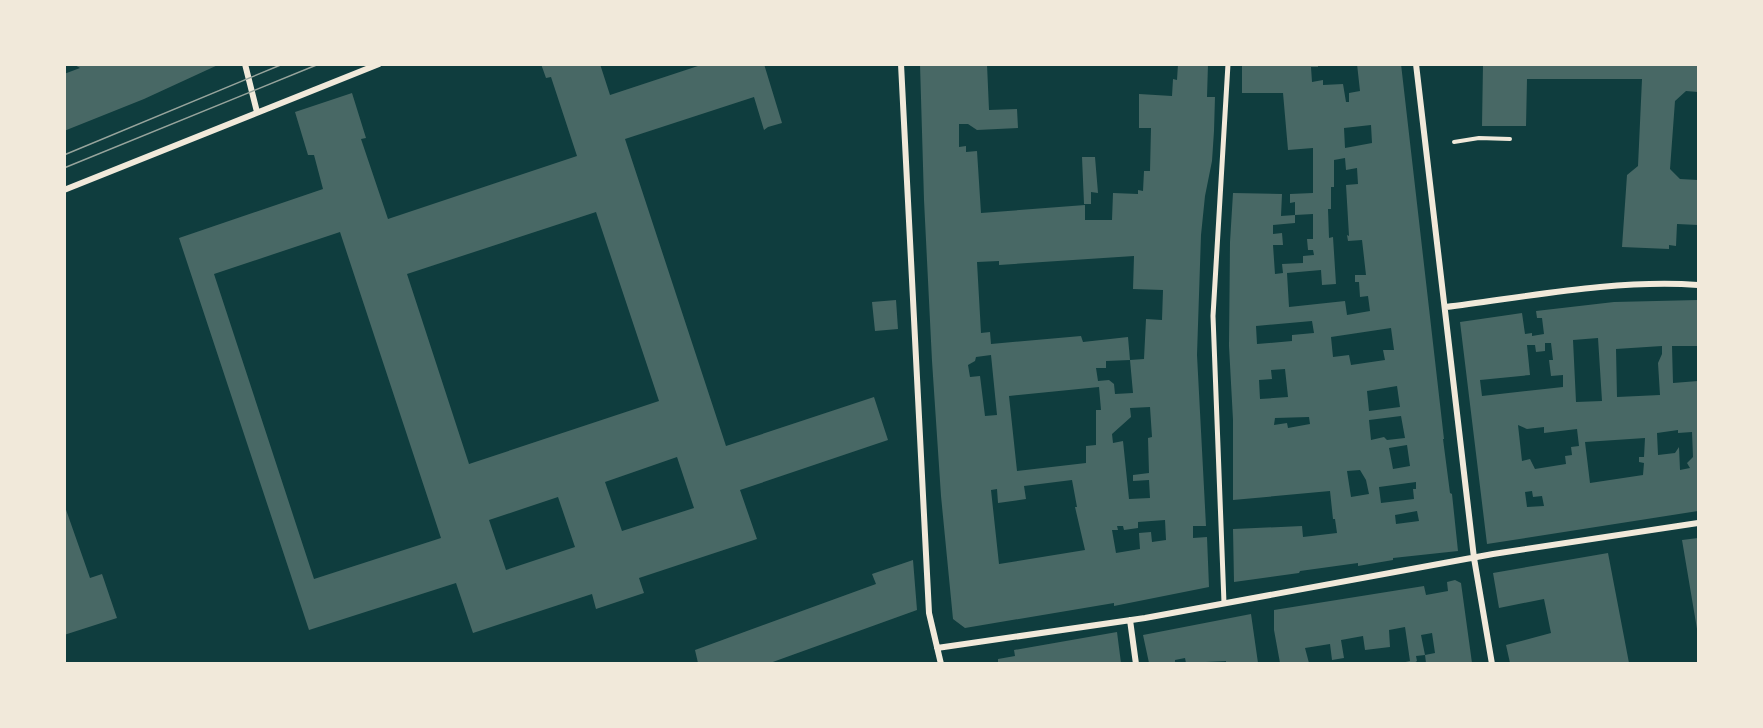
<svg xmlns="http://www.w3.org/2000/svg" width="1763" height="728" font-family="Karla,sans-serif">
	<rect width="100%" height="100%" fill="#0f3d3e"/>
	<path fill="#486865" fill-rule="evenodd" d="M73,64h147l-76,35 -80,32v-57l16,-6z
		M541,64h59l10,31 94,-31h60l18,59 -14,4 -4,3 -10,-33 -129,42 101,307 148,-49 14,43 -148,50 17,49 -118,39 5,15 -48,16 -4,-15 -119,39 -17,-50 -147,47 -130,-392 144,-49 -9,-34h-6l-13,-43 57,-19 14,45 -5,1 27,80 189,-63 -26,-79 -5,1zM596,212l63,189 -190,63 -62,-190zM340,232l101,306 -127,41 -100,-305zM677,457l17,51 -72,23 -17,-49zM558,497l17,50 -69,23 -17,-50z
		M920,64h67l2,46 28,-1 1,19 -41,2 -9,-6h-9v23l7,-1v6l11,-1 4,62 104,-8v15h27l1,-27 25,1v-4l5,1 1,-20h6l1,-43h-12v-34l33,2 1,-17 4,1 1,-16h30l-1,33h8l-1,34 -2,30 -7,35 -4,39 -4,120 9,171h-13v12l14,-1 2,50 -95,19v-3l-149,25 -12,-9 -12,-123 -9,-135 -8,-161zM1134,256l-1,33 30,1 -1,30 -16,-1 -2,40 -14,1 3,33 -18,1 -1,-10 -5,-4 -11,1 -2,-13h10v-7l24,-1 -2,-23 -45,5 -2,-6 -90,8 -1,-12 -9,1 -4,-71 22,-1v4zM991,355l6,60 -12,1 -5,-40 -10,1 -2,-12 7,-4 1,-4zM1099,387l2,23h-5v35l-10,1v17l-69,8 -8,-75zM1150,407l2,30 -4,1 1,35 -16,2v6l16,-1 1,18 -21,1 -6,-58 -10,2 -1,-9 19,-17 -1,-9zM1072,480l5,27h-2l10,43 -86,14 -8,-74 6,-1 1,14 28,-4 -2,-13zM1165,520l1,20 -14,2 -1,-10 -12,1 1,16 -24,4 -4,-23h6l-1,-4h6l1,4 14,-2v-6z
		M1238,64h80v3h-7l1,15 11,-2v5l20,-1 3,18h3v-9l11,-2 -3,-27h44l43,375h-1l7,54 2,1 6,57 -65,7v2l-35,6v-3l-58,8 -1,2 -65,9 -1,-53 69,-3 1,11 34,-4 -2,-14h-2l-3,-28 -97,9v-80l-4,-74 1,-104 3,-49 49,1 -1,22 14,-1v8l-22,2v9l9,-1 1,12h-10l2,29 8,-1 -1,-9 21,-1v-7l11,-1 -1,-5h-5l-1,-11h6v-25l-18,1v-13l-5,1v-9l23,-1v-45l-25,2 -5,-57h-41v-27zM1371,125l1,18 -27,5 -1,-20zM1345,158l1,12 11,-2 1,16 -12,1 3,51 -2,-1 1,6 14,-1 4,35h-11v7h4l1,15 8,-1 2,15 -23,4 -2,-14 -56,6 -2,-34 34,-3 1,15 14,-1 -3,-47 -4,1 -1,-29h3v-22h3v-27zM1312,321l2,12 -22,2v6l-35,3 -1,-18zM1391,328l3,22h-11l2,10 -34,5 -2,-10 -16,2 -2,-20zM1285,369l3,28 -28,2 -1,-19 13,-1 -1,-9zM1397,386l3,21 -31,4 -2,-20zM1401,416l4,22 -18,2 -3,-3 -13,3 -2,-20zM1309,417l1,7 -22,4 -1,-5 -13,2 1,-7zM1407,445l3,21 -17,3 -4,-21zM1360,470l6,10 3,14 -18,3 -4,-26zM1416,482v7h-3l1,10 -33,4 -2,-16zM1417,511l2,10 -23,3 -1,-9z
		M1483,64h215v28l-12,-1 -11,10 -5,68 10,10 18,1v45l-21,-1 -1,22 -7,-1v4l-47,-2 5,-72 11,-9 4,-87h-115l-1,47h-44z
		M1082,157h13l3,36 -7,-1v12h-7z
		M896,300l2,29 -23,2 -3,-29z
		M1698,300v46h-26l1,37 25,-2v130l-211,33 -27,-222 62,-9 3,21 7,-1v3l12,-2 -2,-16h-5l-1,-7 78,-9zM1598,338l4,63 -26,1 -3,-62zM1545,343h6l2,17h-4l2,16 12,-1v12l-81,9 -2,-16 50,-5 -3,-30h8l1,7 9,-1zM1662,346v8l-4,9 2,32 -43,2 -1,-48zM1518,425l9,4 17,-2v6l33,-4 2,17 -8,1 1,8 -7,1 1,8 -31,5 -5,-10 -8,2zM1678,430v3l14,-1 1,25 -6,6 3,5 -10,2 -1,-23 -4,6 -17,2 -1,-22zM1645,438l-1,19h-5v5l5,1 -1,12 -53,8 -5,-41zM1532,491l1,6 9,-1 2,10 -17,1 -2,-15z
		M64,504l26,74 12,-4 15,44 -53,17z
		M1698,538v42l-1,1 1,8 -1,40 -15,-89z
		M1608,553l21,110h-119l-4,-18 45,-12 -7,-34 -45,9 -6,-35z
		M913,560l4,50 -147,53h-72l-3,-13 181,-66 -4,-10z
		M1455,580l6,3 11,80h-46l-1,-8 10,-2 -3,-20 -11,2 4,20 -9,1 1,5 -3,2h-13l9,-2 -5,-34 -16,3 1,17 -25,3 -2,-14 -22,4 3,18 -12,2 -2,-16 -25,4 4,15h-29l-6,-33v-20l150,-24 2,9 22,-4 -1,-9z
		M1251,614l7,49h-32v-2l-40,2 -1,-5 -10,2v3h-26l-6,-28z
		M1117,632l4,31h-123v-4l17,-3 -1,-6z"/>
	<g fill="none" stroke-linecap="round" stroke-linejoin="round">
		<path stroke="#f1e9da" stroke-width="4" d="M1454,142l25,-4 31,1"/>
		<path stroke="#f1e9da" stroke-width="5" d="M1224,603l-11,-287 15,-252"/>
		<path stroke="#f1e9da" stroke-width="6" d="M245,64l12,48
			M901,64l28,549 12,51
			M1416,64l58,494 18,106
			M64,190l315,-126
			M1446,307c80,-10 171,-28 252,-22
			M1130,620l6,44
			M937,648l208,-30 348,-64 205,-31"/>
		<path stroke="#97a49c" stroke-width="1.5" d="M64,155l219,-91
			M64,168l255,-104"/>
	</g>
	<rect width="1763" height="728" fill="none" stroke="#f1e9da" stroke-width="132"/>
</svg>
